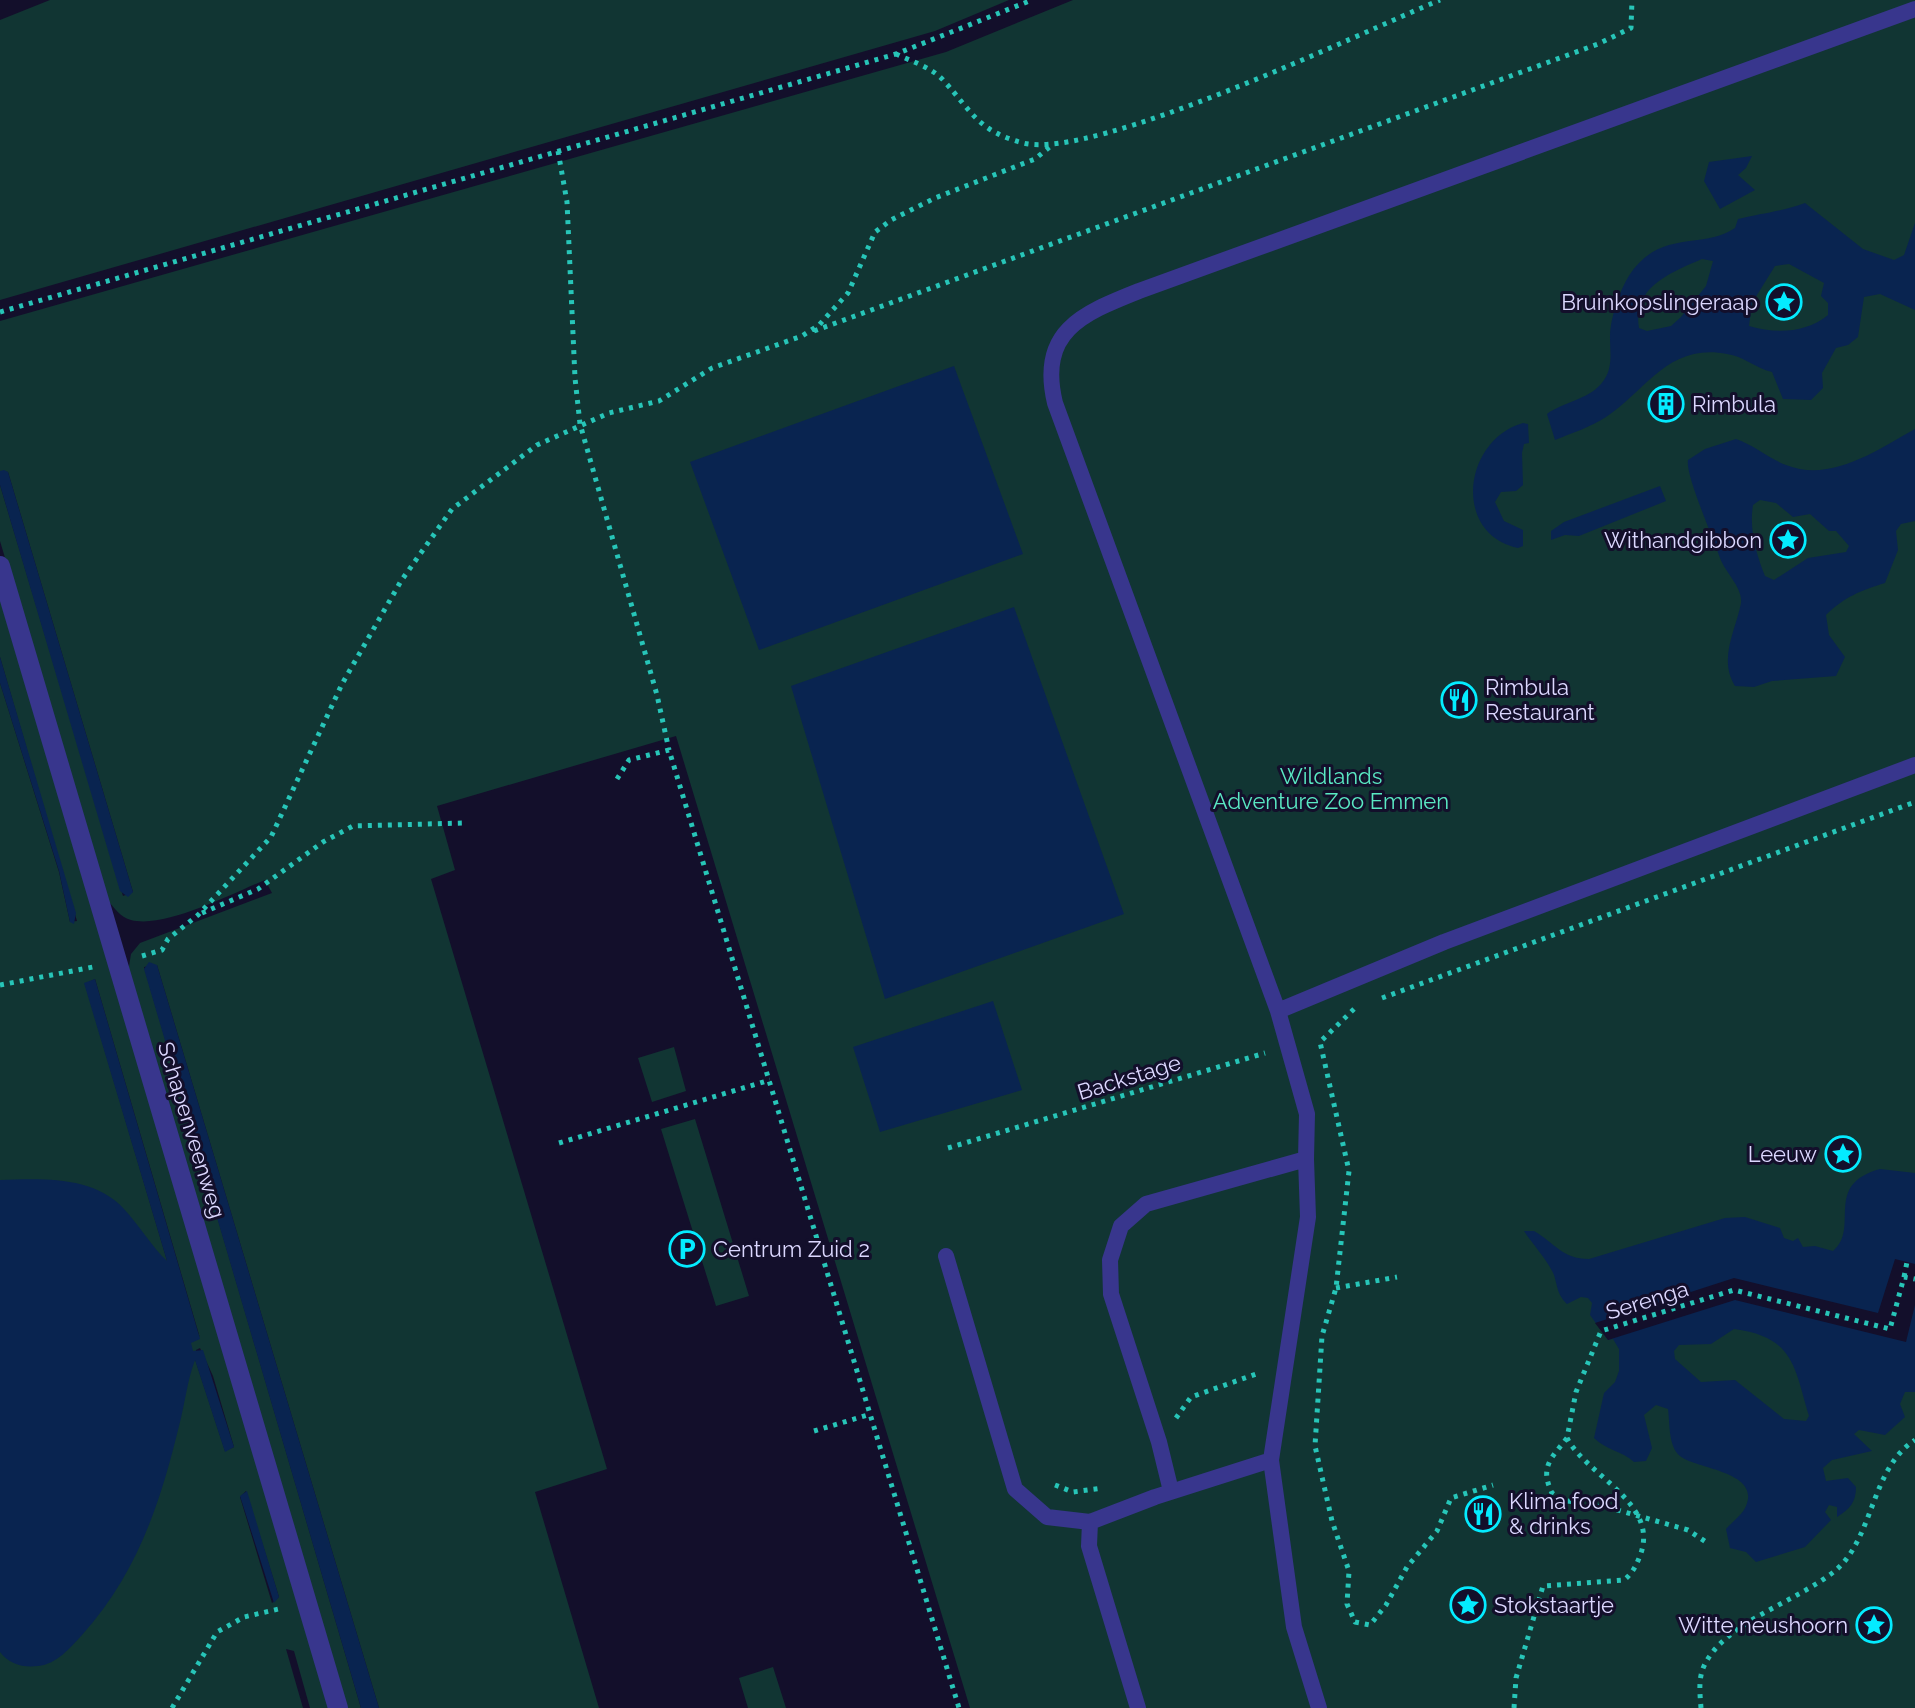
<svg xmlns="http://www.w3.org/2000/svg" width="1915" height="1708" font-family="Raleway,sans-serif">
	<rect width="100%" height="100%" fill="#130f2b"/>
	<path fill="#113533" fill-rule="evenodd" d="M50,0h959l-74,31 -935,269v-280z
		M1073,0h842v1708h-945l-294,-972 -239,70 18,64 -24,9 176,590 -72,23 64,216h-220l-222,-743 -13,2 217,741h-14l-219,-736 3,-18 9,-11 132,-50 -7,-13c-32,13 -100,49 -134,40 -10,-2 -17,-13 -24,-20l-107,-359v-56l123,411 10,-4 -125,-420 -8,-1v-150l946,-269z
		M0,599l329,1109h-19l-16,-57 -8,-2 17,59h-303v-1025l59,189 11,50 7,-1 -77,-264zM95,979l105,359 -32,-74 -83,-280zM200,1348l13,28 21,71 -9,4 -30,-92 1,-9zM246,1491l33,106 -7,6 -32,-106z
		M674,1047l12,44 -34,11 -14,-44z
		M695,1119l54,177 -33,10 -55,-177z
		M773,1667l13,41h-38l-9,-30z"/>
	<path fill="#092450" fill-rule="evenodd" d="M1752,156l-6,12 -8,7 17,15 -35,19 -16,-28 5,-19z
		M1805,203l58,46 31,11 10,-5 11,-32v87l-35,-16 -16,3 -6,40 -10,8 -12,3 -14,25 1,15 -12,12 -28,-1 -11,-27c-17,-4 -29,-16 -45,-18 -59,-11 -80,36 -121,63 -15,10 -34,16 -51,23l-8,-26c16,-12 40,-14 54,-30 16,-18 6,-39 10,-59 4,-21 13,-47 28,-62 30,-31 67,-15 96,-35l3,-9c24,-6 42,-7 67,-16zM1702,259l11,2 -7,25 -25,31 -10,9 -24,5 -8,-3c-7,-41 31,-55 63,-69zM1789,264l35,19 -3,13 7,7v12c-22,18 -52,19 -79,11l3,-23 23,-37z
		M954,366l69,188 -264,96 -69,-188z
		M1523,423l5,1 1,19 -5,1 -2,9 1,32 -7,6 -15,1 -6,10 9,19 19,9v16l-5,2c-66,-14 -55,-108 5,-125z
		M1915,429v92l-14,3 -5,7 2,19 -13,33c-23,7 -41,14 -59,32l3,20 16,22 -9,19 -64,5 -18,6 -19,-1c-17,-27 1,-56 6,-83 2,-15 -16,-31 -21,-45 -6,-19 -35,-83 -32,-98l17,-11 31,-10c18,6 32,19 50,26 45,18 91,-15 129,-36zM1760,500l16,3 17,14 17,-3 19,17h7l13,15 -3,6 -38,6 -34,22 -9,-4c-9,-22 -16,-47 -12,-71z
		M4,470l4,2 125,420 -5,5 -8,-6 -120,-406v-14z
		M1660,486l6,15 -87,35 -14,-1 -14,5v-9l13,-9z
		M1014,607l110,307 -239,85 -94,-313z
		M0,657l76,256 -2,11 -4,-2 -11,-51 -59,-188z
		M149,962l8,3 222,743h-18l-217,-739z
		M95,979l105,360 -9,4 2,8 10,-1 31,97 -9,5 -30,-92c-8,21 -10,44 -16,66 -19,78 -42,148 -97,209 -12,13 -25,29 -44,31 -15,2 -29,-2 -38,-14v-472c41,-1 93,-5 124,29 15,16 28,38 43,52l-83,-278z
		M993,1001l29,89 -142,42 -27,-85z
		M1880,1169l35,4v219h-10l-5,12 5,13 -20,18 -26,-5 -5,4 18,17 -40,9 -9,8 3,13 22,-3 8,9c0,15 -6,22 -19,30v-10l-8,-2 -4,7 6,8 -26,27 -49,15 -10,-10 -16,-4 -4,-19c6,-7 17,-15 20,-23 15,-35 -51,-37 -66,-50 -12,-10 -10,-33 -12,-47l-12,-4 -12,10 8,33 -6,13 -12,1c-12,-11 -28,-12 -40,-24l10,-45 11,-11 4,-11v-22l-6,-10 -5,1 -18,-25 2,-12 -4,-5 -7,-1 -14,7c-10,-10 -9,-16 -13,-29 -7,-16 -21,-30 -30,-44h10c21,12 28,28 55,28l136,-41 20,-1 35,11 4,10 9,3 5,-3 5,9 12,-1 18,5c28,-23 -11,-66 47,-82zM1734,1329c60,8 60,37 75,87l-3,5 -22,-2 -49,-39 -34,2 -26,-23 -1,-8 5,-6 32,-1z
		M247,1491l32,106 -5,6 -34,-107z"/>
	<path fill="#130f2b" d="M1895,1259l20,5v41l-9,37 -171,-42 -127,40 -13,-17 139,-45 144,35z"/>
	<g fill="none" stroke-linecap="round" stroke-linejoin="round">
		<path stroke="#27c5b8" stroke-width="5" stroke-dasharray="4 6" stroke-linecap="butt" d="M896,54c15,7 37,14 48,27 28,31 34,50 79,62 71,18 337,-110 417,-143
			M558,151l9,51 8,176 5,46 77,271 12,55
			M0,312l896,-258 136,-54
			M814,331l784,-287 33,-16 1,-28
			M617,779l12,-19 40,-10 290,958
			M202,913l56,-24 65,-47 30,-16 111,-3
			M142,956l20,-6 6,-11 30,-24 73,-78 71,-153 59,-103 51,-72 85,-64 72,-32 50,-12 53,-33 90,-32 17,-11 29,-32 27,-61 16,-12 44,-22 100,-39 17,-14
			M0,985l93,-18
			M1382,998l533,-196
			M1354,1009l-34,33 29,129 -13,117 -14,48 -7,110 17,75 17,50 -2,33 8,18 15,3 16,-20 21,-38 30,-36 14,-33 42,-13
			M559,1143l211,-63
			M948,1148l317,-95
			M1904,1277l3,-15
			M1336,1288l61,-11
			M1176,1418l15,-21 68,-24
			M814,1431l57,-17
			M1567,1438c-15,20 -28,28 -15,55l10,7 52,9 74,21 18,12
			M1055,1485l18,7 30,-4
			M172,1708l45,-76 27,-15 39,-9
			M1514,1708l2,-30 27,-92 81,-6c9,-7 13,-16 17,-27 17,-51 -54,-77 -74,-115l9,-46 25,-61 133,-41 156,39 14,-52 11,2
			M1701,1708c-1,-14 -3,-29 3,-42 20,-44 95,-65 132,-96 38,-33 35,-102 79,-130"/>
		<path stroke="#38368d" stroke-width="16" d="M1278,1011l-223,-608c-17,-71 26,-89 84,-112l776,-282
			M946,1256l69,233 32,28 43,5
			M1271,1460l23,167 25,81
			M1171,1491l-12,-49 -48,-148 -1,-34 11,-34 25,-22 160,-45 1,-45 -29,-103 166,-69 471,-177
			M1138,1708l-49,-162 1,-24 65,-25 116,-37 37,-243 -2,-58"/>
		<path stroke="#38368d" stroke-width="20" d="M0,566l338,1142"/>
	</g>
	<defs>
		<symbol id="sight-ring" viewBox="-11 -11 22 22"><circle r="9.5" fill="#130f2b" stroke="#04ebff" stroke-width="1.5"/><path d="M0-6L1.8-2.2L6-1.7L2.9 1.2L3.7 5.4L0 3.3L-3.7 5.4L-2.9 1.2L-6-1.7L-1.8-2.2Z" fill="#04ebff"/></symbol>
		<symbol id="building-ring" viewBox="-11 -11 22 22"><circle r="9.5" fill="#130f2b" stroke="#04ebff" stroke-width="1.5"/><path d="M-4-6H4V6H1V3H-1V6H-4ZM-2.5-4.3h1.7v1.8h-1.7ZM.8-4.3h1.7v1.8H.8ZM-2.5-1h1.7V.8h-1.7ZM.8-1h1.7V.8H.8Z" fill="#04ebff"/></symbol>
		<symbol id="restaurant-ring" viewBox="-11 -11 22 22"><circle r="9.5" fill="#130f2b" stroke="#04ebff" stroke-width="1.5"/><path d="M-5-6h1v4h1v-4h1v4h1v-4h1v5L-1.5 .5V6h-2V.5L-5-1ZM5-6V6H3V1.5H1.5Q1.5-4 5-6Z" fill="#04ebff"/></symbol>
		<symbol id="parking-ring" viewBox="-11 -11 22 22"><circle r="9.5" fill="#130f2b" stroke="#04ebff" stroke-width="1.5"/><path d="M-3.5-5.5H1a3.5 3.5 0 0 1 0 7H-1V5.5H-3.5ZM-1-3.4V-.6H.8a1.4 1.4 0 0 0 0-2.8Z" fill="#04ebff"/></symbol>
	</defs>
	<g fill-rule="evenodd">
		<use href="#sight-ring" x="1764" y="282" width="40" height="40"/>
		<use href="#building-ring" x="1646" y="384" width="40" height="40"/>
		<use href="#sight-ring" x="1768" y="520" width="40" height="40"/>
		<use href="#restaurant-ring" x="1439" y="680" width="40" height="40"/>
		<use href="#sight-ring" x="1823" y="1134" width="40" height="40"/>
		<use href="#parking-ring" x="667" y="1229" width="40" height="40"/>
		<use href="#restaurant-ring" x="1463" y="1494" width="40" height="40"/>
		<use href="#sight-ring" x="1448" y="1585" width="40" height="40"/>
		<use href="#sight-ring" x="1854" y="1605" width="40" height="40"/>
	</g>
	<g text-anchor="middle" dominant-baseline="central" stroke-width="6" stroke-linejoin="round" paint-order="stroke">
		<g font-size="22" fill="#dcd8ff" stroke="#130f2b" text-anchor="start">
			<text x="1758" y="302" text-anchor="end">Bruinkopslingeraap</text>
			<text x="1692" y="404">Rimbula</text>
			<text x="1762" y="540" text-anchor="end">Withandgibbon</text>
			<text x="1485" y="687">Rimbula<tspan x="1485" dy="25">Restaurant</tspan></text>
			<text x="1817" y="1154" text-anchor="end">Leeuw</text>
			<text x="713" y="1249">Centrum Zuid 2</text>
			<text x="1509" y="1501">Klima food<tspan x="1509" dy="25">&amp; drinks</tspan></text>
			<text x="1494" y="1605">Stokstaartje</text>
			<text x="1848" y="1625" text-anchor="end">Witte neushoorn</text>
		</g>
		<g font-size="22" fill="#5ae9c3" stroke="#130f2b">
			<text x="1331" y="776">Wildlands<tspan x="1331" dy="25">Adventure Zoo Emmen</tspan></text>
		</g>
		<g font-size="22" fill="#dcd8ff" stroke="#130f2b">
			<text transform="translate(1129 1077) rotate(-17)">Backstage</text>
			<text transform="translate(192 1130) rotate(73)">Schapenveenweg</text>
			<text transform="translate(1647 1300) rotate(-17)">Serenga</text>
		</g>
	</g>
</svg>
